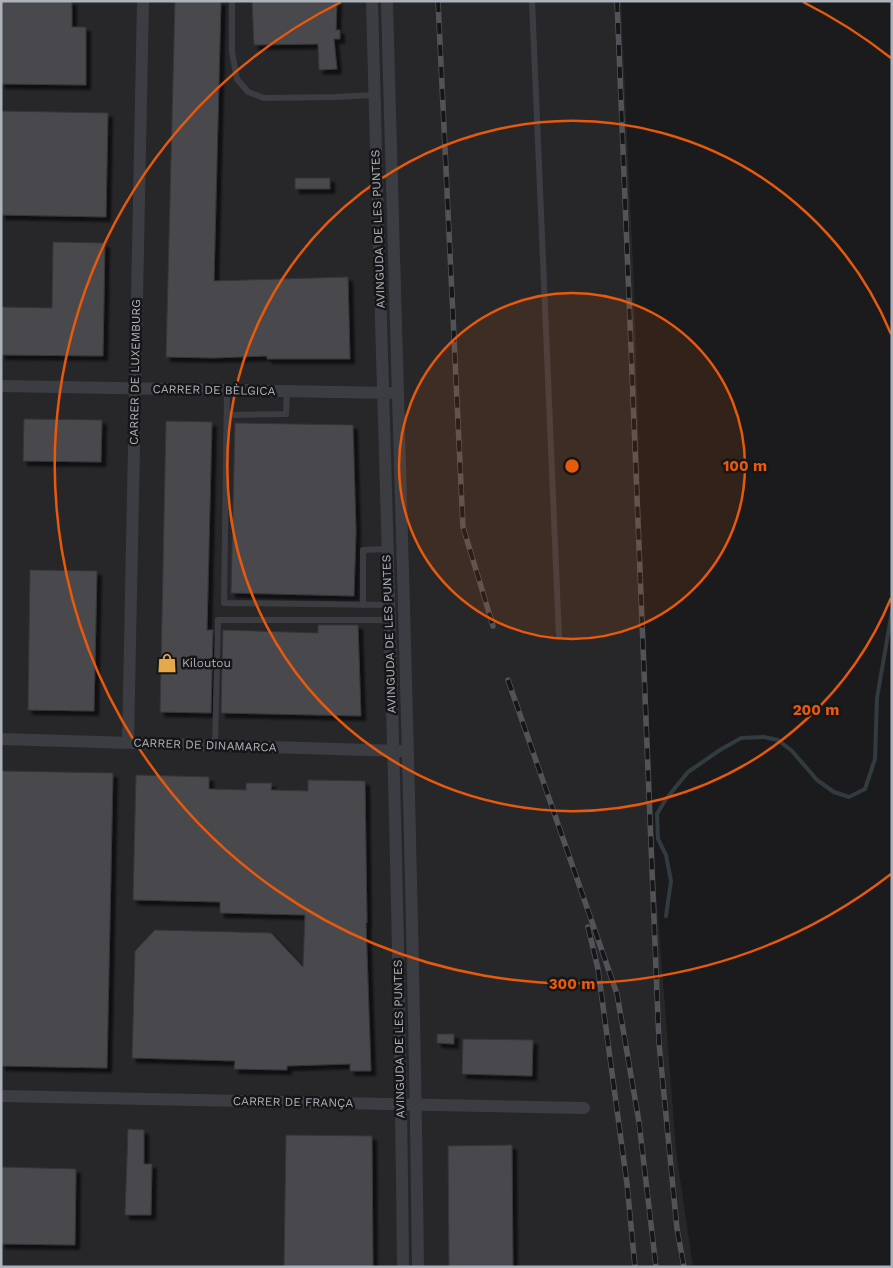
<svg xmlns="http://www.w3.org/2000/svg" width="893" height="1268" font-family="'Work Sans',sans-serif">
	<defs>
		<filter id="shadow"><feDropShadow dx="4.5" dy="4.5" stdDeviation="1" flood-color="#0009"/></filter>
	</defs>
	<rect width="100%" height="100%" fill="#1b1b1d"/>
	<path fill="#27272a" d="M1,1h620l13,286 7,239 15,364 20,260 17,117h-692z"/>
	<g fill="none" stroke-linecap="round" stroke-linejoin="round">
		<path stroke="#313b40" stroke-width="4" d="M666,916l5,-35 -5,-26 -8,-16 -1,-25 9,-15 22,-27 32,-22 21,-12 23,-1 14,3 14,11 25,29 17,12 15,5 16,-8 10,-30 2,-61 15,-87"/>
	</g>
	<path fill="#48494d" stroke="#353539" filter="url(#shadow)" d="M1,1h71v26h14v58l-85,-1z
		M175,1h46l-7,280 134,-4 2,82h-83v-3l-54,2 -47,-1z
		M252,1h85l-1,29h4v9h-6l3,30 -18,1 -1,-26 -64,1z
		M1,111l107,2 -2,104 -105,-2z
		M295,178h35v11h-35z
		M53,242l52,1 -2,113 -102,-1v-48l51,1z
		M24,419l78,1 -1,42 -78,-1z
		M166,421l46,1 -5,208h6l-2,83 -51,-1z
		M235,423l118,2 3,106 -2,65 -123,-3z
		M30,570l67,1 -3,140 -66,-1z
		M318,625h40l3,91 -140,-3 2,-83 95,3z
		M1,771l112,2 -6,295 -106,-2z
		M136,775l73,2v12l37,1v-7h26l-1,7 37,1v-11l57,1 2,142h-1l5,148h-21v-7l-63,2v4l-53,-1 1,-8 -103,-3 3,-107 20,-21 116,3 32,34 2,-52 -85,-2v-11l-87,-2z
		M437,1034h17v10l-17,-1z
		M463,1039l70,1 -1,36 -70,-2z
		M128,1129l16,1v34h8l-1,51h-26z
		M286,1135l86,1 1,131h-89z
		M512,1145l1,122h-64l-1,-121z
		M1,1167l75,2 -1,76 -74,-1z"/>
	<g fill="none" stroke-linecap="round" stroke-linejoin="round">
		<path stroke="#3c3d42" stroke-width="6" d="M232,1v51l5,27 11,13 16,6 71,-1 39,-2
			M532,1l27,636
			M227,390l-3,213 164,2
			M227,415l59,-1 1,-22
			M363,605v-55l24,-1
			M215,745l3,-125h171"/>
		<path stroke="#3c3d42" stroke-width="12" d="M372,1c11,422 27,844 31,1266
			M387,1c11,422 26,844 31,1266
			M1,386l389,7
			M1,739l400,12
			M128,743l15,-742
			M1,1096l583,12"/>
		<defs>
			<path id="rail" d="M438,1l25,526 30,99
				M617,1l42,1042 18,186 7,38
				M508,680l109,314 22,128 17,145
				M588,927l10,42 29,215 8,83"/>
		</defs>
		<use href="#rail" stroke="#515358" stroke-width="5.5"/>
		<use href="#rail" stroke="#161618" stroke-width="4" stroke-dasharray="11" stroke-linecap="butt"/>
	</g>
	<circle cx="572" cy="466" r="173" fill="#e8590c" fill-opacity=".12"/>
	<g fill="none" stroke="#e8590c" stroke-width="2.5">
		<circle cx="572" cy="466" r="173"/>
		<path d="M891 598A345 345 0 1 1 891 334"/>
		<path d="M891 874A518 518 0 1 1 341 2M803 2A518 518 0 0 1 891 58"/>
	</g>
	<defs>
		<symbol id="shop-bare" viewBox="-9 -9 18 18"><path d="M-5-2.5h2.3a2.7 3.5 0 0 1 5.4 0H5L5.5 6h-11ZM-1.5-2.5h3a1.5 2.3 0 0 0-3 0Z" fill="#e6a84a" stroke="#161618" stroke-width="2.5" paint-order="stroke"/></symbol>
	</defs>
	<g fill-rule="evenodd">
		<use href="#shop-bare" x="153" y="649" width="28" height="28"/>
	</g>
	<g text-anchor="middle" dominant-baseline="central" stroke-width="5" stroke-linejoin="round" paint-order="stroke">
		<g font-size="12" fill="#aeb3bb" stroke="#161618">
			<text transform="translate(378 229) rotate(-92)">AVINGUDA DE LES PUNTES</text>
			<text transform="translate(135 372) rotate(-89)">CARRER DE LUXEMBURG</text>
			<text transform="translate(214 390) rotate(1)">CARRER DE BÈLGICA</text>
			<text transform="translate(389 634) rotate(-92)">AVINGUDA DE LES PUNTES</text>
			<text transform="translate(205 745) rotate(2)">CARRER DE DINAMARCA</text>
			<text transform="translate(399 1039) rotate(-91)">AVINGUDA DE LES PUNTES</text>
			<text transform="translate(293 1102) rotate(1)">CARRER DE FRANÇA</text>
		</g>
		<g font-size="12" fill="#aeb3bb" stroke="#161618" text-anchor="start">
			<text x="182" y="663">Kiloutou</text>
		</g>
	</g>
	<circle cx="572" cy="466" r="8" fill="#e8590c" stroke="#161618" stroke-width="2.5"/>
	<g font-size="15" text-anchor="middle" font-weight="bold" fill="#e8590c" stroke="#161618" stroke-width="5" stroke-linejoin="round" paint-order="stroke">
		<text x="745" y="471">100 m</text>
		<text x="816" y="715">200 m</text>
		<text x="572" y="989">300 m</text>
	</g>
	<rect width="893" height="1268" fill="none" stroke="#aeb3bb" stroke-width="5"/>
</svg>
